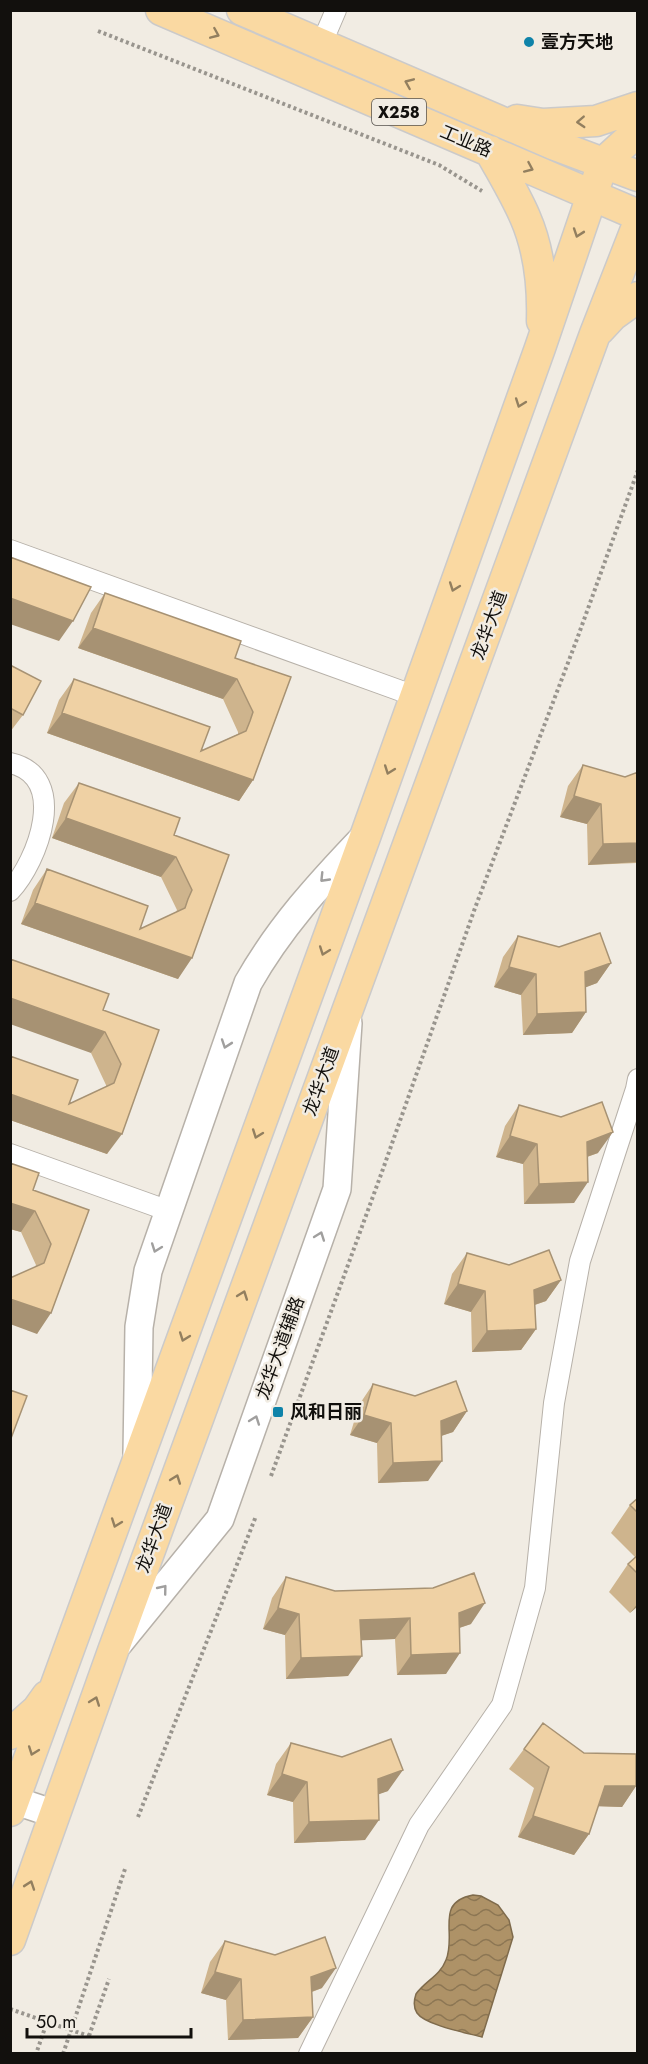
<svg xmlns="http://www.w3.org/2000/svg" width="648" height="2064" font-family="Jost,'Noto Sans SC',sans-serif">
	<defs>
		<pattern id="water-waves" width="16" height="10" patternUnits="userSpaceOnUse" patternTransform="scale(1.5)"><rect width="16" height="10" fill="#ae9267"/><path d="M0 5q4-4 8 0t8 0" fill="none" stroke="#8c7653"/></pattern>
	</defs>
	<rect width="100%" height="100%" fill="#f1ece3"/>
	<path fill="url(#water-waves)" stroke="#7f6b4c" stroke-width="1.5" d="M473,1895l8,1 17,9 11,15 4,17 -31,100c-15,-4 -57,-12 -65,-24 -4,-6 -3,-13 -1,-19 9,-13 24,-18 30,-34 11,-26 -12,-58 27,-65z"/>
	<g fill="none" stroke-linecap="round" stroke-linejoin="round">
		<defs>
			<path id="minor" d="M321,45l15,-35
				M10,550l405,146
				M10,763c60,13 28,98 0,128
				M10,1154l159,57
				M309,2054l110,-229 83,-120 33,-117 19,-185 26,-142 56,-172 2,-10"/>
			<path id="secondary" d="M137,1454l2,-127 9,-56 100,-288c31,-55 72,-100 116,-146
				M119,1643l101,-124 117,-330 11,-166
				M10,1799l45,15"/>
			<path id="primary" d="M161,10l477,205
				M242,10l313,135 83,31
				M517,120l26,4 53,-3 42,-14
				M490,151c12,22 25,43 35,66 14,32 18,69 17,104
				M599,330l14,-15 25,-18
				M10,1734l27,-24 10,-14
				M10,1811l355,-974 175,-489 63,-185 35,-32
				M10,1940l103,-289 482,-1317 43,-110"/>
		</defs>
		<use href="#minor" stroke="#b7b1a9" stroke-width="22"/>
		<use href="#secondary" stroke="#b7b1a9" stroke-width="30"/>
		<use href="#primary" stroke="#cbcaca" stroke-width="33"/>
		<path stroke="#99958e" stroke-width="4" stroke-dasharray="3 3" stroke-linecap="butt" d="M98,31l341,134 43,26
			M271,1476l112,-307 92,-261 102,-269 61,-169
			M138,1817l118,-301
			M10,2009l37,13 -11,32
			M89,2036l20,-57
			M63,2054l62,-185"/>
		<use href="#minor" stroke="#fff" stroke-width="20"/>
		<use href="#secondary" stroke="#fff" stroke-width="27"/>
		<use href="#primary" stroke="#fad9a2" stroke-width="30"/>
		<path stroke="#99958e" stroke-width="4" stroke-dasharray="3 3" stroke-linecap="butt" d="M47,2022l42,14"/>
	</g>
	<path fill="#ceb48d" d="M105,593l130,65 56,19 -38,103 -14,21 -192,-68 12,-33 15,-21 127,72 37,-17v-2l-15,-33 -145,-51 13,-35z
		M10,665l13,50 -13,17z
		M583,765l54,98 -49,2 -1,-41 -27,-7 8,-31z
		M79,783l95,52 55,20 -51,124 -157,-55 12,-34 14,-21 93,60 36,-17 1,-2 -16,-33 -109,-39 12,-35z
		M518,936l93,27 -14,20 -11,4v25l-14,21 -49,2 -2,-40 -27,-8 9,-30z
		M103,1010l56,20 -52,124 -97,-34 59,-16 37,-17v-2l-15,-32z
		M519,1105l79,48 -11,4 -13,46 -50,1 -1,-40 -27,-7 9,-31z
		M10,1163l23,27 56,20 -52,124 -2,-67 1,-2 -15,-33 -11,-3z
		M467,1253l94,27 -15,21 -11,4 1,24 -15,21 -49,2 -1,-40 -27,-8 8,-30z
		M373,1384l94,27 -14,21 -12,4 -13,45 -50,2 -1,-40 -27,-8 9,-30z
		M638,1498v108l-8,7 -21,-21 19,-28 7,-7 -24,-24 19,-28z
		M286,1577l49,14 136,33 -12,4 -13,46 -49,1 -2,-36 -34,1 -13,36 -62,3 -1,-44 -22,-6 9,-31z
		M291,1743l97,48 -10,3 -13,46 -71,3 -1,-41 -26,-7 9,-31z
		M524,1749l60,4 52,33 -14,21 -24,-1 -9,28 -15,21 -56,-18 16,-49 -25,-19z
		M225,1941l97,47 -10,4 1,25 -15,21 -70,2 -2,-40 -25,-7 9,-31z"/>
	<path fill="#a79273" d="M10,598l63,23 -14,20 -49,-17z
		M93,628l144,51 -14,20 -145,-51z
		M62,713l191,67 -14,21 -192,-68z
		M574,796l27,8 -14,20 -27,-7z
		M66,818l110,39 -15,20 -109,-39z
		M638,843v19l-50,3 15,-21z
		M35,903l157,55 -14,21 -157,-55z
		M611,963l-14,20 -26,10 14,-21z
		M509,967l27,7 -15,21 -27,-8z
		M10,998l95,34 -14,21 -81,-29z
		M586,1012l-14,21 -49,2 14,-21z
		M10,1094l112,40 -15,20 -97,-34z
		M613,1132l-15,21 -26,9 15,-20z
		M510,1136l27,8 -14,20 -27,-7z
		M588,1182l-14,21 -50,1 15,-20z
		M10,1203l25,8 -14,21 -11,-3z
		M561,1280l-15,21 -27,9 15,-20z
		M458,1284l27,7 -14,21 -27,-8z
		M10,1299l41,14 -14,21 -27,-10z
		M536,1329l-15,21 -49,2 15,-21z
		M467,1411l-14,21 -27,9 15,-20z
		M364,1415l27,8 -14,20 -27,-8z
		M442,1461l-14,20 -50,2 15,-20z
		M485,1603l-14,21 -27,9 15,-20z
		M638,1603v3l-8,7z
		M278,1608l21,6 -14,21 -22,-6z
		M410,1618l-15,21 -49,2 14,-21z
		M460,1653l-14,21 -49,1 14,-20z
		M362,1656l-14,20 -62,3 15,-21z
		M403,1770l-15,21 -25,9 15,-21z
		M282,1774l25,8 -14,20 -26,-7z
		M605,1786h31l-14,21 -32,-1z
		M533,1816l56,18 -15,21 -56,-18z
		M379,1820l-14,20 -71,3 15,-21z
		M336,1968l-14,20 -25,9 14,-20z
		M215,1972l26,7 -15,21 -25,-7z
		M313,2017l-15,21 -70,2 15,-20z"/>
	<path fill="#efd1a4" stroke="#a79273" stroke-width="1.5" d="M10,557l81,30 -18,34 -63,-23z
		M105,593l136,48 -6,17 56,19 -38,103 -191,-67 12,-34 136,48 -9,24 45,-20 4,-10 3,-9 -16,-33 -144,-51z
		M10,665l31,16 -18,34 -13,-7z
		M583,765l42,12 13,-5v71l-35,1 -2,-40 -27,-8z
		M79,783l101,35 -6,17 55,20 -37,103 -157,-55 12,-34 101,37 -8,23 45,-21 3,-9 4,-9 -16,-33 -110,-39z
		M600,933l11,30 -26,9 1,40 -49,2 -1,-40 -27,-7 9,-31 41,11z
		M10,959l99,35 -6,16 56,20 -37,104 -112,-40v-38l68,24 -9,24 45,-21 7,-19 -16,-32 -95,-34z
		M602,1102l11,30 -26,10 1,40 -49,2 -2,-40 -27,-8 9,-31 42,12z
		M10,1163l29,10 -6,17 56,20 -38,103 -41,-14v-21l34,-15 7,-19 -16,-33 -25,-8z
		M549,1250l12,30 -27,10 2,39 -49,2 -2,-40 -27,-7 9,-31 42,12z
		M456,1381l11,30 -26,10 1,40 -49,2 -2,-40 -27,-8 9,-31 42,12z
		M10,1390l17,6 -17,45z
		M638,1498v15l-8,-8z
		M638,1555v19l-10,-10z
		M474,1573l11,30 -26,10 1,40 -49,2 -1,-37 -21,1 -29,1 2,36 -61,2 -2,-44 -21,-6 8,-31 49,14 98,-3z
		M543,1723l41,30 52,1v32h-31l-16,48 -56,-18 16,-49 -25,-18z
		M391,1739l12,31 -25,9 1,41 -70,2 -2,-40 -25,-8 9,-31 51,14z
		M325,1937l11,31 -25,9 2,40 -70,3 -2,-41 -26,-7 10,-31 50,14z"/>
	<defs><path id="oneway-chevron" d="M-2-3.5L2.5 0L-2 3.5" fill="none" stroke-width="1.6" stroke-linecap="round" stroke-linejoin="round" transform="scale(1.5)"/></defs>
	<g stroke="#927f5f">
		<use href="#oneway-chevron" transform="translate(215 34) rotate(23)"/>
		<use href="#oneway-chevron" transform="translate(409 83) rotate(-157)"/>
		<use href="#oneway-chevron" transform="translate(581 122) rotate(177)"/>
		<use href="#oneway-chevron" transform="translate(529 168) rotate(24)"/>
		<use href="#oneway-chevron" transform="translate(578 233) rotate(109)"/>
		<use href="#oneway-chevron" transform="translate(520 403) rotate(110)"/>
		<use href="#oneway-chevron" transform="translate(454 587) rotate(110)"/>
		<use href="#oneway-chevron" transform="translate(389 770) rotate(110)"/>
		<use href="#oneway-chevron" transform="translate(324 951) rotate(110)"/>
		<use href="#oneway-chevron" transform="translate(257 1134) rotate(110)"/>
		<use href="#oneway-chevron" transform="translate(243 1295) rotate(-70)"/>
		<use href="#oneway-chevron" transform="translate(184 1337) rotate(110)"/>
		<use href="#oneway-chevron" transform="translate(176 1479) rotate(-70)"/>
		<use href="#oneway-chevron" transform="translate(116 1523) rotate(110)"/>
		<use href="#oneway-chevron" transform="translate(95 1701) rotate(-70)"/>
		<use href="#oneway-chevron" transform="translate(33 1751) rotate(110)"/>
		<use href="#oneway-chevron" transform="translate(30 1885) rotate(-71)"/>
	</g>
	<g stroke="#a09f9e">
		<use href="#oneway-chevron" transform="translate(324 878) rotate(134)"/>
		<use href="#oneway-chevron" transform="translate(226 1044) rotate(109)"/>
		<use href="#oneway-chevron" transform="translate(320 1236) rotate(-70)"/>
		<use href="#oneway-chevron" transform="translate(156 1248) rotate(110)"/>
		<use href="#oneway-chevron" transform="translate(255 1420) rotate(-70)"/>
		<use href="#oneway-chevron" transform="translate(163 1589) rotate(-51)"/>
	</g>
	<g fill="#0f83a9" stroke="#f1ece3" stroke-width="2">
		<circle cx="529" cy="42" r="6"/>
		<rect x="272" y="1406" width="12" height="12" rx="3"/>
	</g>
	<g text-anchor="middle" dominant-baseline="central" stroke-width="5" stroke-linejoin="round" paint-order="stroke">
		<rect fill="#f1ece3" stroke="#55524d" stroke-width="1.5" x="372" y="99" width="54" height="26" rx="4.5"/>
		<g font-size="16" font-weight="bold" fill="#12100d">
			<text x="399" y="112">X258</text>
		</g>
		<g font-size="18" font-weight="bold" fill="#12100d" stroke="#f1ece3" text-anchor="start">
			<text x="541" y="42">壹方天地</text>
			<text x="290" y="1412">风和日丽</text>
		</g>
		<g font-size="18" fill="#12100d" stroke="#f1ece3">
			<text transform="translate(466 141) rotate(23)">工业路</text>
			<text transform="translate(489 625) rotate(-70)">龙华大道</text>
			<text transform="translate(321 1081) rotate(-70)">龙华大道</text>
			<text transform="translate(280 1348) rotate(-70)">龙华大道辅路</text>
			<text transform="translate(154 1538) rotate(-70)">龙华大道</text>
		</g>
	</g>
	<rect width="648" height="2064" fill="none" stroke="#12100d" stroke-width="24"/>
	<path d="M27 2028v9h164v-9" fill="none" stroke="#12100d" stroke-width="3"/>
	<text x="36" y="2028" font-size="18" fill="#12100d" stroke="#f1ece3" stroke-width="4.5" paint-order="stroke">50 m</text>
</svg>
